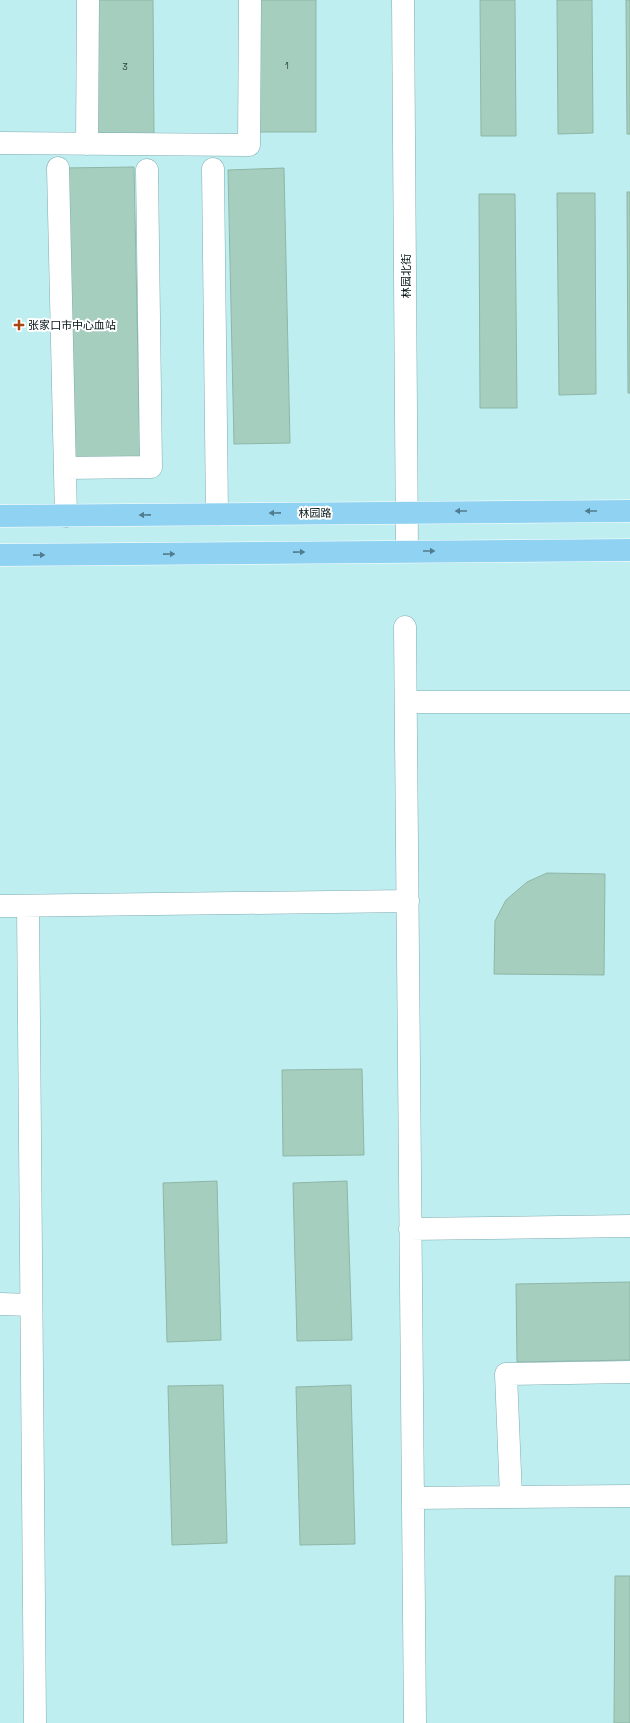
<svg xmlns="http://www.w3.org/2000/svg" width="630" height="1723" font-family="'Space Grotesk','Noto Sans SC',sans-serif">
	<rect width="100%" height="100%" fill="#bfeef1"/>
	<path fill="#a5cebe" stroke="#8eb6a7" d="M95,0h58l1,134 -58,1z
		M258,0h58v132h-58z
		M480,0h35l1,136h-35z
		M557,0h35l1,133 -35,1z
		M626,0h4v134h-3z
		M134,167l6,291 -71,1 -5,-291z
		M284,168l6,275 -56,1 -6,-274z
		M627,192h3v201h-2z
		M557,193h38l1,201 -37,1z
		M479,194h36l2,214h-37z
		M547,873l58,1 -1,101 -110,-1 1,-53 11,-21 21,-18z
		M362,1069l2,86 -81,1 -1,-86z
		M217,1181l4,159 -54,2 -4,-159z
		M347,1181l5,159 -55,1 -4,-158z
		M630,1282v78l-113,2 -1,-78z
		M223,1385l4,158 -55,2 -4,-159z
		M351,1385l4,159 -55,1 -4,-158z
		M615,1576h15v147h-16z"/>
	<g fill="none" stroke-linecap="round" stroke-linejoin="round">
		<defs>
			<path id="minor" d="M403,0l4,551
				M0,143l249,2 1,-145
				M87,144l1,-144
				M58,168l8,348
				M213,169l4,345
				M65,468l86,-1 -4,-297
				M405,627l10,1096
				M406,702h224
				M0,906l408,-5
				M28,906l7,817
				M410,1229l220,-3
				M0,1304l31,1
				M511,1497l-5,-123 124,-2
				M413,1498l217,-2"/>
			<path id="major" d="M0,516l630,-5
				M0,555l630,-5"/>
		</defs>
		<use href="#minor" stroke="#80acb0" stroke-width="23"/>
		<use href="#major" stroke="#fff" stroke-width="23"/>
		<use href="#minor" stroke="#fff" stroke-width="22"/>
		<use href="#major" stroke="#90d2f2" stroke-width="22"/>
	</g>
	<defs><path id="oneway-solid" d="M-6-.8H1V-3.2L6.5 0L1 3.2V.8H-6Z"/></defs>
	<g fill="#507c8e">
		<use href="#oneway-solid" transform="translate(461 511) rotate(180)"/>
		<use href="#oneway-solid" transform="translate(591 511) rotate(180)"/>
		<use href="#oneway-solid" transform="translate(275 513) rotate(179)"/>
		<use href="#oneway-solid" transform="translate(145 515) rotate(179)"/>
		<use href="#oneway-solid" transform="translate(429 551)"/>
		<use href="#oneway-solid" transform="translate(299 552) rotate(-1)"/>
		<use href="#oneway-solid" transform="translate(169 554) rotate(-1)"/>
		<use href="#oneway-solid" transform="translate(39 555) rotate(-1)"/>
	</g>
	<path fill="#a94511" stroke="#fff" stroke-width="1.5" d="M17 319h4v4h4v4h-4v4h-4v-4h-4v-4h4z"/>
	<g text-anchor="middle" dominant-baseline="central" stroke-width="4" stroke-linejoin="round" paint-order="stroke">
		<g font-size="9" fill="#2b413e">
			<text x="287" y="66">1</text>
			<text x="125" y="67">3</text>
		</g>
		<g font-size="11" fill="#021214" stroke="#fff">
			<text transform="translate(406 276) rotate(-90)">林园北街</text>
			<text transform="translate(315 513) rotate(-1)">林园路</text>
		</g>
		<g font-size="11" fill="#021214" stroke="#fff" text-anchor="start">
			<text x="28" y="325">张家口市中心血站</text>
		</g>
	</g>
</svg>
